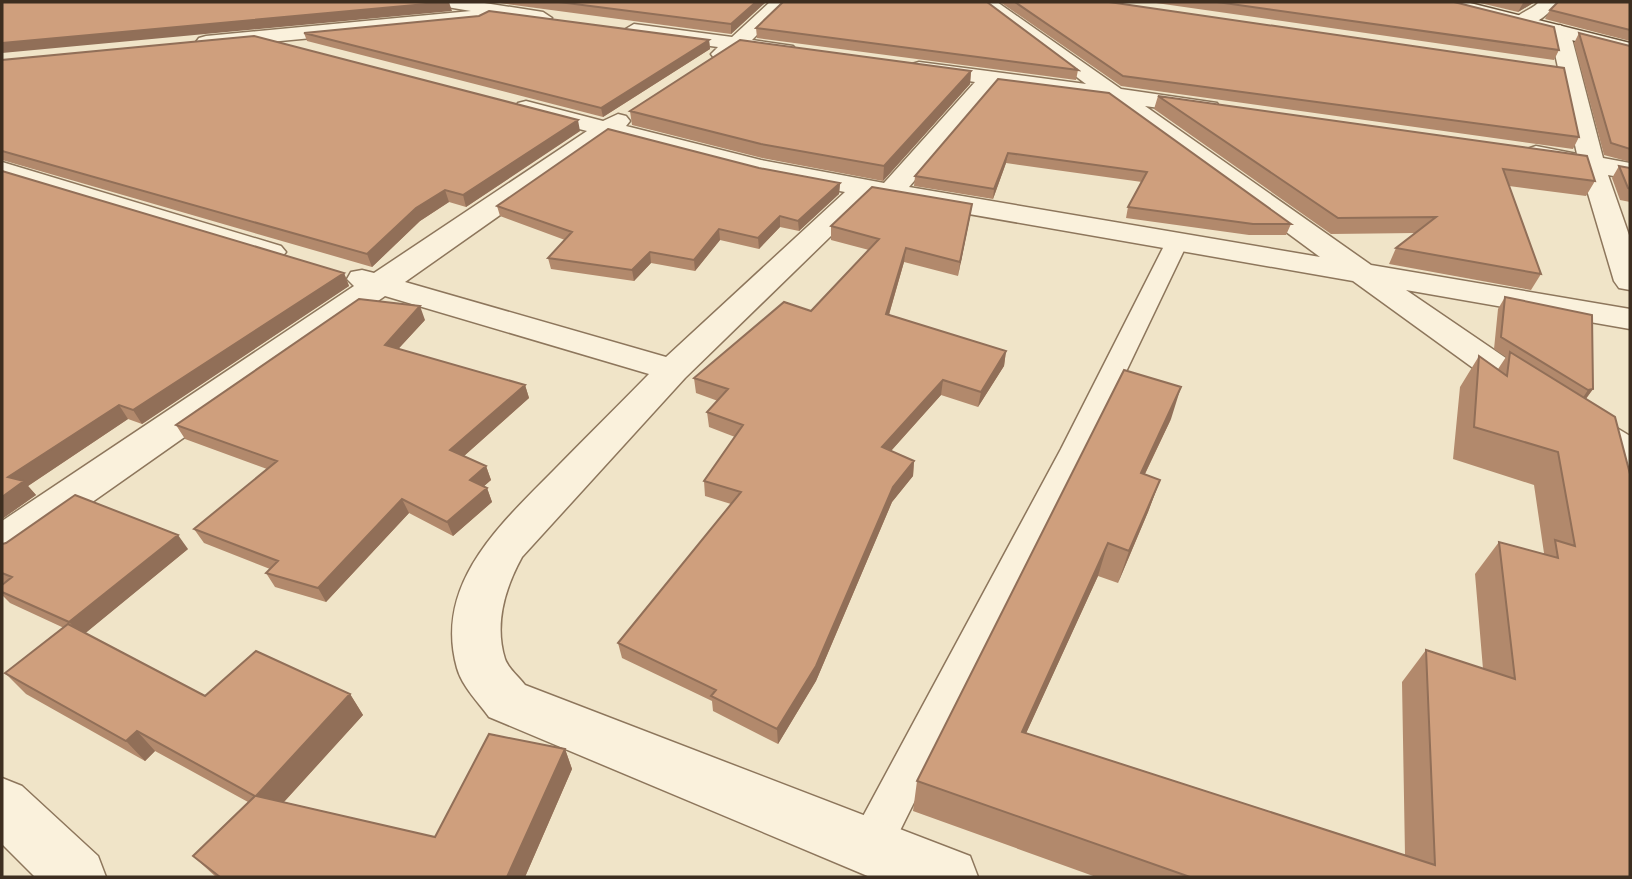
<svg xmlns="http://www.w3.org/2000/svg" width="1632" height="879" font-family="Literata,serif">
	<rect width="100%" height="100%" fill="#f0e4c8"/>
	<g fill="none" stroke-linecap="round" stroke-linejoin="round">
		<defs>
			<path id="lane" d="M1177,236l8,1 3,5 -99,207 -205,414 -15,6 -15,-6 -6,-15 6,-15 207,-384 105,-207 3,-5z"/>
			<path id="street" d="M438,2h40l65,10 9,6 -9,6 -54,-10 -1,6 -7,2 -275,26 -7,-2 -3,-4 3,-4 7,-2 265,-25 -30,-5z
				M770,2h19l-37,38 41,6 3,4 -3,4 -7,2 -46,-6 -19,10 -7,-2 -3,-4 7,-7 -84,-11 -10,-6 10,-6 98,13z
				M977,2h20l124,87 96,14 3,5 -3,5 -8,2 -64,-9 226,159 259,44v20l-224,-39 129,88 5,8 -5,8 -13,3 -13,-3 -156,-113 -482,-84 -186,181 -163,179c-17,31 -28,67 -17,102 3,9 14,18 20,26l445,171 8,21h-108l-381,-160c-11,-15 -27,-31 -32,-49 -24,-85 45,-145 98,-199 31,-32 63,-63 94,-95l-264,-78 -368,259 -15,4v-38l352,-235 -7,-7 4,-7 11,-2 12,3 213,-142 -69,-18 -3,-5 3,-5 8,-2 77,20 15,-7 8,2 4,5 -4,5 135,34 123,23 91,-101 -63,-10 -3,-4 3,-4 7,-2 167,22zM996,85l113,16 211,156 -411,-70zM611,137l149,39 85,16 -179,165 -261,-75z
				M1539,2h19c-10,13 -25,27 -43,23l-2,-4c6,-9 19,-11 26,-19z
				M1560,25l10,6 33,127 27,5v16l-22,-4 22,63v52l-11,-2 -5,-7 -33,-111 -54,-11 -4,-5 4,-5 9,-3 41,8 -27,-123z
				M2,162l279,84 5,6 -5,6 -10,3 -10,-3 -259,-80z
				M1579,410l13,3 38,23v31c-20,-5 -59,-27 -70,-45l6,-9z
				M2,778l20,8 76,70 8,21h-71l-33,-33z"/>
			<path id="secondary" d="M1437,2h29l164,41v12l-190,-49z"/>
		</defs>
		<use href="#lane" stroke="#8d765c" stroke-width="3"/>
		<use href="#street" stroke="#8d765c" stroke-width="3"/>
		<use href="#secondary" stroke="#6f573f" stroke-width="3"/>
		<use href="#lane" fill="#faf1dc" fill-rule="evenodd"/>
		<use href="#street" fill="#faf1dc" fill-rule="evenodd"/>
		<use href="#secondary" fill="#faf1dc" fill-rule="evenodd"/>
	</g>
	<path fill="#b2896c" d="M492,2h274l-35,32z
		M1000,2h109l470,135 -6,12 -452,-63z
		M1149,2h305l105,48 -5,10z
		M1476,2h59l-17,10z
		M1630,2v39l-85,-22 5,-9z
		M756,28l322,42 -2,10 -319,-42z
		M304,33l405,7 1,9 -107,68 -296,-76z
		M1579,33l51,13v116l-26,-7 -30,-112z
		M2,60l578,71 -114,76 -17,-5 -29,19 -48,46 -370,-107z
		M971,71l-1,13 -87,97 -121,-23 -130,-33 -2,-14z
		M1109,93l182,131 -5,11h-37l-123,-17 2,-11 14,-25 -136,-19 -13,36 -79,-13 1,-10z
		M1158,96l437,85 -9,15 -77,-10 32,88 -10,16 -142,-26 7,-16 20,-15 -85,1 -177,-125z
		M1619,166l11,2v34l-10,-2 -8,-22z
		M759,168l81,15 -1,11 -40,37 -19,-4 -21,22 -39,-9 -25,31 -44,-8 -17,18 -83,-12 -3,-11 17,-18 -65,-24 -3,-10z
		M2,171l342,102 5,13 -207,138 -14,-5 -100,67 8,9 -34,24z
		M972,204l-14,72 -54,-14 -15,53 117,36 -2,15 -26,41 -37,-12 -50,56 23,10 -1,15 -21,26 -76,179 -38,63 -65,-33 -1,-10 -90,-43 -4,-15 113,-139 -26,-8 -1,-15 31,-44 -26,-10 -2,-15 11,-11 -22,-8 -2,-15 117,-67 58,-61 -38,-10v-14z
		M1505,297l88,92 -7,10 44,478h-534l-183,-66 4,-30 254,-362 -26,55 15,6 -12,32 -30,71 -20,-7 -72,157 379,122 -3,-173 24,-32 57,19 -8,-95 24,-32 44,12 1,-1 -10,-68 -81,-26 7,-72 19,-31 19,13 8,-12 -12,-8 4,-40z
		M425,320l-27,29 127,36 4,13 -65,58 22,10 5,14 -7,6 3,2 5,14 -39,34 -44,-23 -83,89 -51,-15 -9,-14 4,-4 -66,-26 -10,-14 73,-60 -82,-30 -9,-14z
		M2,544l186,5 -103,84 120,63 145,-2 13,21 -79,87 151,35 130,-88 7,20 -47,108h-309l-23,-21 55,-54 -93,-51 -10,10 -119,-67 -21,-21 59,-45 -54,-25 -8,-8v-10l2,-2 -2,-1z"/>
	<path fill="#916f58" d="M449,2l3,9 -450,42v-10z
		M756,2h10l-35,32v-10z
		M1525,2h10l-17,10 5,-9z
		M709,40l1,9 -107,68 -2,-9z
		M971,71l-1,13 -87,97 1,-15z
		M578,120l2,11 -114,76 -3,-12z
		M1008,153l-2,10 -13,36 1,-10z
		M840,183l-1,11 -40,37 -1,-10z
		M445,190l4,12 -29,19 -48,46 -5,-13 49,-46z
		M972,204l-2,13 -12,59 2,-14z
		M780,216v11l-21,22 -1,-11z
		M719,229l1,11 -25,31 -1,-11z
		M906,248l-2,14 -19,66 1,-14z
		M650,252l1,11 -17,18 -2,-11z
		M344,273l5,13 -207,138 -9,-14z
		M420,306l5,14 -35,38 -5,-13z
		M1006,351l-2,15 -26,41 3,-15z
		M943,380l-2,15 -60,67 1,-15z
		M525,385l4,13 -74,66 -5,-14z
		M1181,387l-10,32 -41,86 11,-32z
		M1593,389l-9,12 -4,1 8,-12z
		M119,405l9,14 -100,67 8,9 -34,24v-22l6,-20z
		M914,461l-1,15 -21,26 -76,179 -38,63 -1,-15 116,-242z
		M486,466l5,14 -16,14 -5,-14z
		M1160,480l-12,32 -30,71 11,-32z
		M487,488l5,14 -39,34 -6,-14z
		M402,499l7,14 -83,89 -8,-14z
		M178,535l10,14 -106,87 -13,-14z
		M1108,543l-10,33 -85,186 9,-30z
		M350,694l13,21 -91,100 -16,-19z
		M137,731l18,20 -10,10 -19,-20z
		M565,749l7,20 -47,108h-18z"/>
	<path fill="#cf9f7d" stroke="#916f58" stroke-width="2" d="M2,2h446l-446,41z
		M559,2h197l-25,22z
		M783,2h204l91,68 -322,-42z
		M1015,2h94l455,66 15,69 -456,-61z
		M1217,2h237l100,25 5,23z
		M1558,2h72v28l-80,-20z
		M489,11l220,29 -108,68 -297,-75 175,-17z
		M1579,33l51,13v103l-19,-6z
		M254,36l324,84 -115,75 -18,-5 -29,18 -49,46 -365,-103v-91z
		M740,40l231,31 -87,95 -123,-22 -131,-33z
		M998,79l111,14 182,131h-38l-125,-17 19,-35 -139,-19 -14,36 -79,-13z
		M1158,96l429,60 8,25 -92,-12 38,105 -145,-26 40,-31 -98,1z
		M608,129l151,39 81,15 -42,38 -18,-5 -22,22 -39,-9 -25,31 -44,-8 -18,18 -84,-12 24,-26 -75,-26z
		M1619,166l11,2v21l-2,-1z
		M2,171l342,102 -211,137 -14,-5 -111,72 16,4 -22,16z
		M872,187l100,17 -12,58 -54,-14 -20,66 120,37 -25,41 -38,-12 -61,67 32,14 -21,26 -77,179 -39,63 -66,-33 5,-6 -98,-47 123,-151 -37,-11 39,-56 -36,-13 21,-23 -34,-11 90,-76 27,9 68,-72 -48,-13z
		M1505,297l87,18 1,74 -5,1 -87,-53z
		M359,299l61,7 -35,39 140,40 -75,65 36,16 -16,14 17,8 -40,34 -45,-23 -84,89 -52,-15 12,-12 -84,-32 83,-68 -101,-36z
		M1510,352l105,65 15,57v403h-440l-273,-96 207,-411 57,17 -40,86 19,7 -31,71 -21,-8 -86,189 413,133 -9,-215 89,29 -16,-137 59,16 -3,-18 20,6 -17,-94 -84,-25 5,-71 28,20z
		M75,495l103,40 -109,87 -67,-30v-7l10,-8 -10,-4v-29l4,-1z
		M68,624l137,72 51,-45 94,43 -94,102 179,41 54,-103 76,15 -58,128h-287l-27,-21 62,-60 -118,-65 -11,10 -121,-68z"/>
	<rect width="1632" height="879" fill="none" stroke="#3d2e20" stroke-width="7"/>
</svg>
